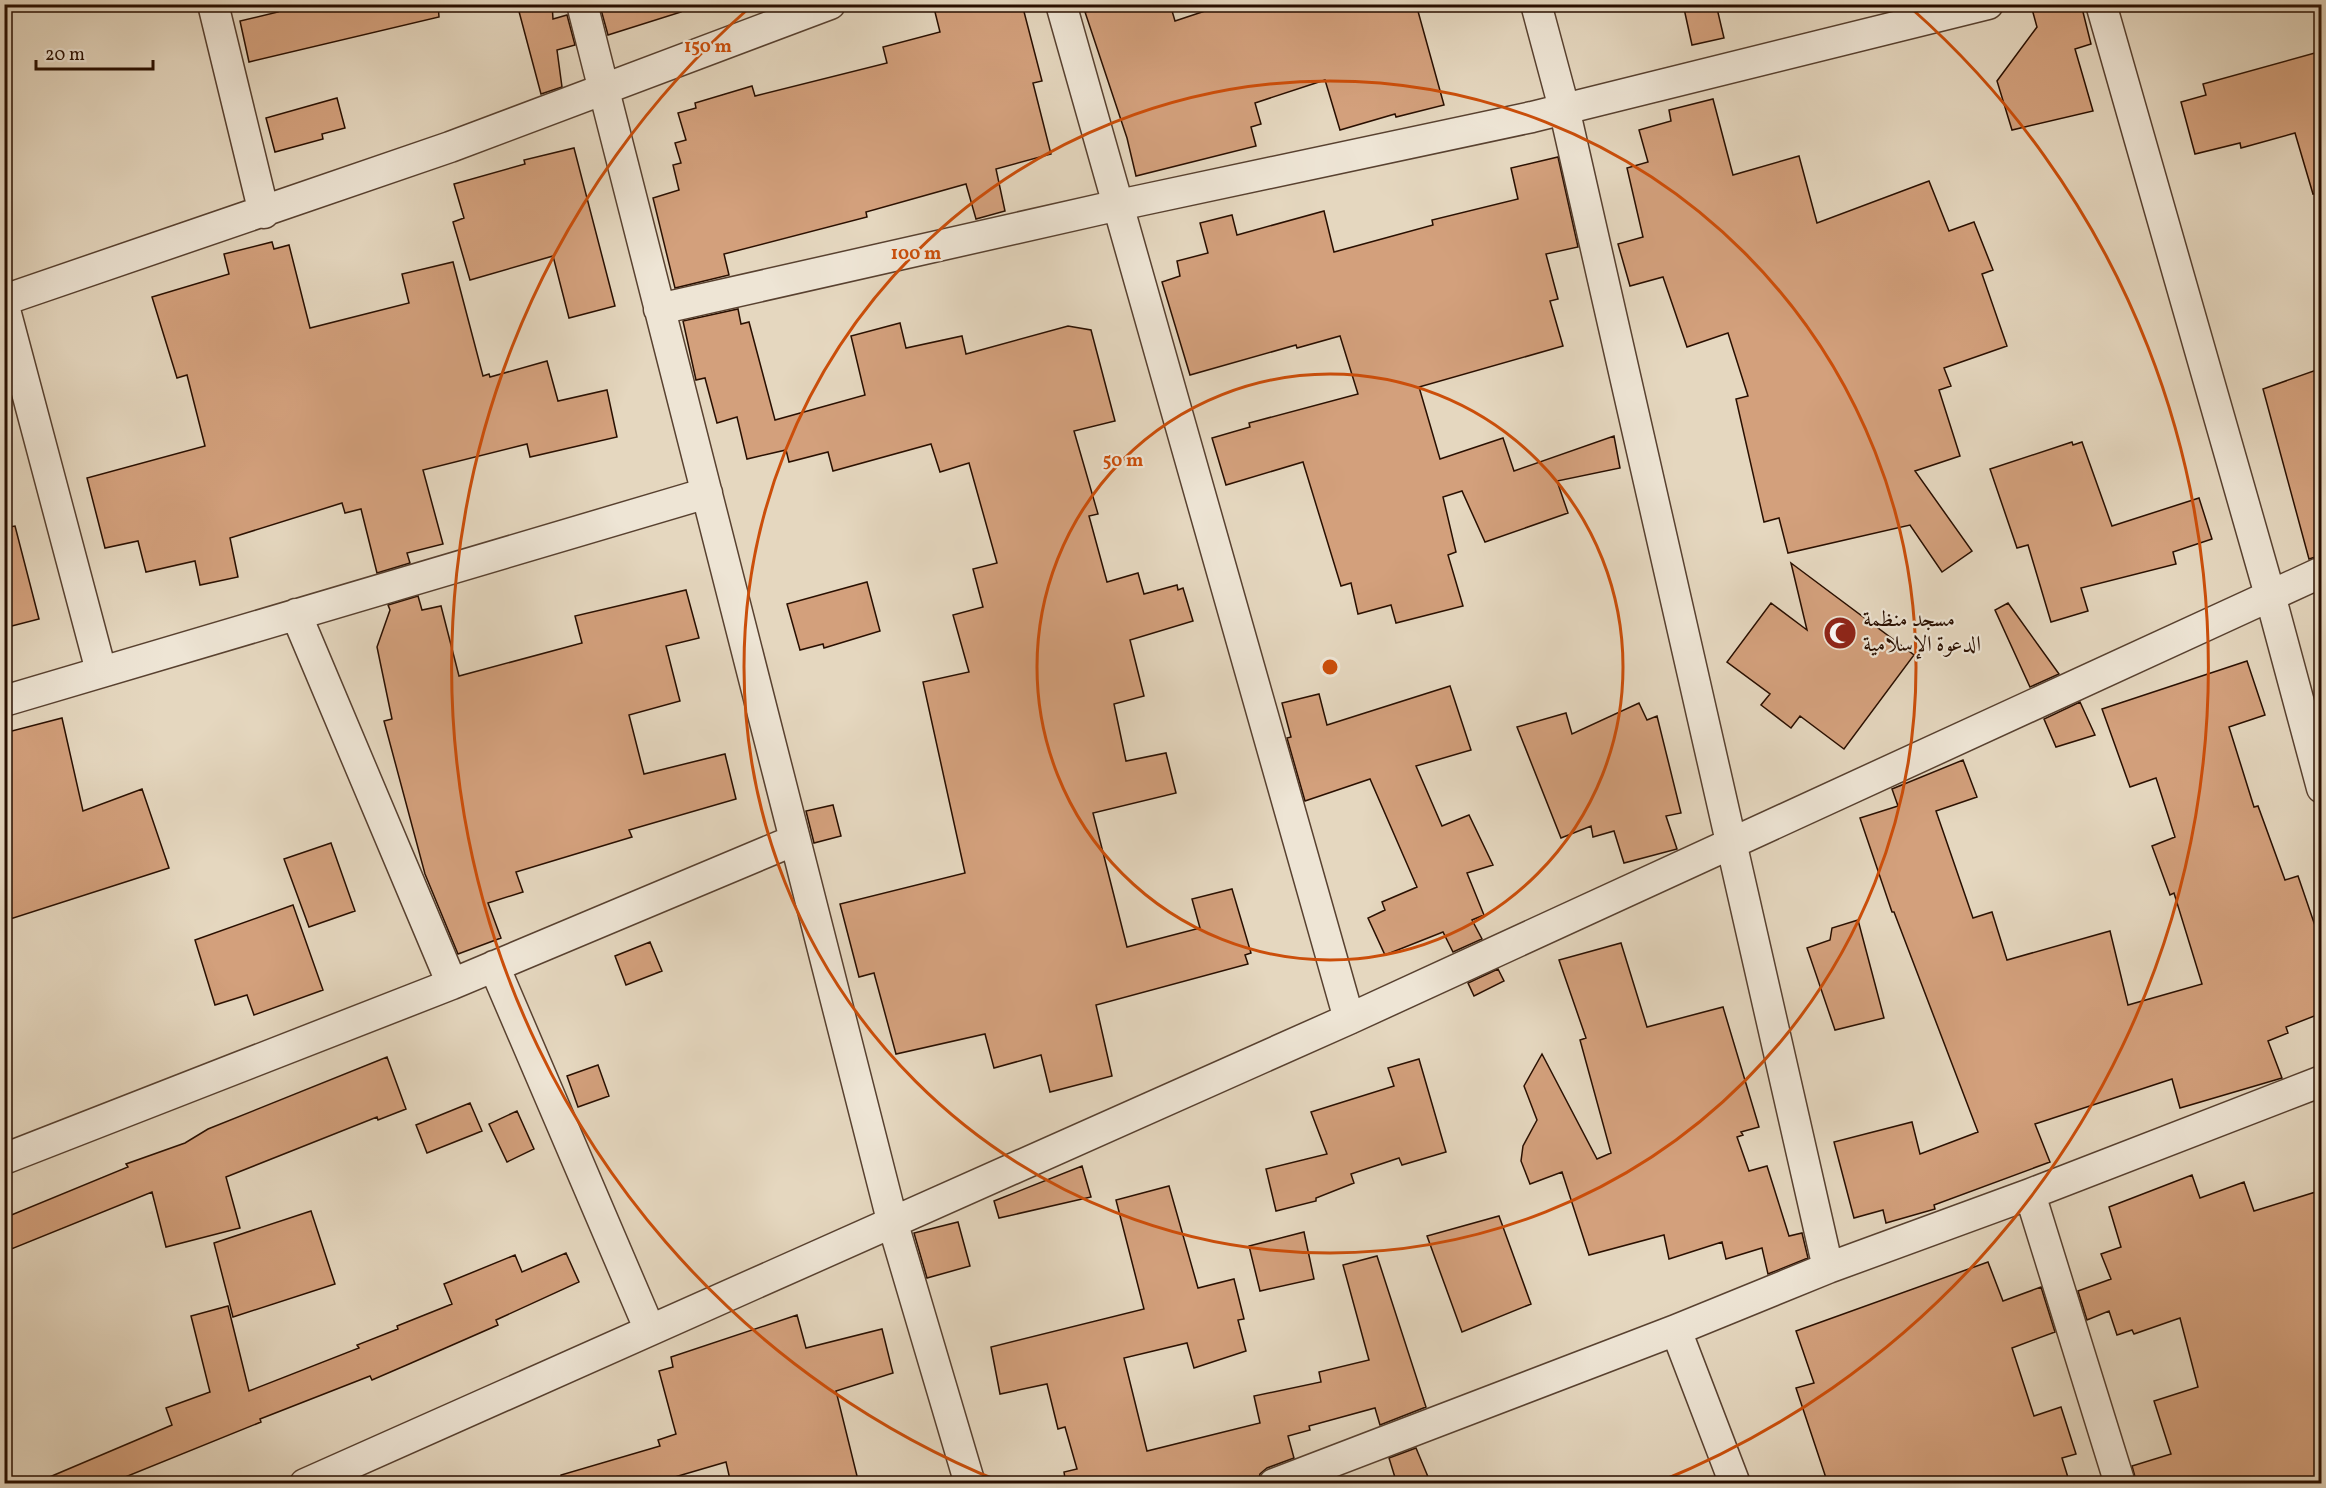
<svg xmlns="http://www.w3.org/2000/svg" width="2326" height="1488" font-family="Vollkorn,Amiri,serif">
	<rect width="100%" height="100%" fill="#e5d7bf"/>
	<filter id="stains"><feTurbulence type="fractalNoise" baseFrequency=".00333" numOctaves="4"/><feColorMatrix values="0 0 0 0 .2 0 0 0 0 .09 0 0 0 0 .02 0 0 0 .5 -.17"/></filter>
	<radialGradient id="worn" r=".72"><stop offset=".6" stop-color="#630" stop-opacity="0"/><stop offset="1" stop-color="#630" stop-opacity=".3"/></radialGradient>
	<path fill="#d3a07c" stroke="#290f00" stroke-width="1.5" d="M276,4h162l1,13 -190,45 -9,-41 38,-9z
		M517,4h35l1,15 14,-4 8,30 -18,5 5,37 -21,7z
		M604,4h76l1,8 -73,23 -8,-29z
		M933,4h89l20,77 -9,2 18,71 -55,15 9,42 -29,8 -10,-35 -100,28 1,5 -143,37 5,21 -54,13 -22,-90 26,-8 -6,-25 8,-2 -6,-20 11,-3 -8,-27 18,-5 -1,-5 57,-17 3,10 132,-33 -4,-16 57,-15z
		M1109,4h61l5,17 51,-17h190l28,101 -48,12 -1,-3 -55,16 -15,-50 -70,23 6,21 -10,3 5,19 -120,30 -9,-38 -42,-126z
		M1683,4h33l8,34 -32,7z
		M2051,4h30l10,40 -16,5 18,62 -81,19 -15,-49 40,-54 -5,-18z
		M2322,51v141l-9,2 -18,-61 -54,15 -1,-5 -45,11 -14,-52 25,-7 -3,-11z
		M337,98l8,30 -23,6 1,5 -48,13 -9,-34z
		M1713,99l20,76 66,-19 18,67 112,-42 20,50 25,-9 19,48 -11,4 25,72 -63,22 7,18 -12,4 21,66 -45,15 57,80 -30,21 -32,-47 -122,28 -9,-35 -15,4 -28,-123 12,-3 -20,-63 -41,14 -24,-70 -33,9 -12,-42 25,-7 -16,-69 21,-6 -9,-32 32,-9 -2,-11z
		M574,148l41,158 -46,12 -16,-62 -83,24 -17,-58 11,-4 -10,-34 71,-20 -1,-4z
		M1558,157l20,90 -32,7 12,45 -8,2 13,45 -144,41 21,72 63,-21 11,33 100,-35 6,32 -63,13 11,32 -83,29 -23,-51 -19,6 13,55 -8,3 15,51 -67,17 -5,-18 -33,9 -7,-31 -10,3 -38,-124 -77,23 -14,-47 38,-11 -1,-4 109,-29 -18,-58 -43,12 -1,-3 -106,30 -28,-93 18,-6 -3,-15 31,-8 -8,-30 32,-8 5,20 87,-24 10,41 99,-27 -1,-5 86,-21 -7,-31z
		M272,242l2,7 15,-4 21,83 99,-25 -7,-29 51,-12 30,114 6,-2 1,3 57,-16 11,40 49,-11 10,47 -87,20 -3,-13 -104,26 20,74 -36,9 3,10 -33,10 -16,-64 -16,4 -3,-10 -112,35 8,39 -38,8 -5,-24 -49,11 -8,-31 -33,7 -18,-70 118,-32 -18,-71 -10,3 -25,-81 77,-23 -5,-20z
		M738,309l3,15 8,-2 26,98 90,-25 -14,-59 49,-13 6,25 56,-12 4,18 102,-28 23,4 24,91 -41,10 24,83 -9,2 18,66 31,-9 6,21 33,-9 1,5 5,-2 10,33 -63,19 14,56 -30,8 12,57 40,-8 10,40 -83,20 34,134 73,-19 -8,-29 40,-10 19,64 -6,2 3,9 -152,41 16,71 -62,16 -9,-37 -47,13 -9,-34 -89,20 -22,-81 -15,4 -19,-73 125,-31 -42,-191 46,-10 -16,-57 30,-8 -10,-38 24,-6 -28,-100 -29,9 -9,-28 -98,27 -5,-19 -39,10 -3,-12 -39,9 -10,-42 -20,6 -12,-45 -9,2 -13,-59z
		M2322,368v187l-13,4 -46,-170z
		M2072,442l1,3 9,-3 30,84 87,-28 13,41 -39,13 3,12 -95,24 7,23 -37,11 -23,-77 -11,3 -27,-79z
		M15,526l24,93 -35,9v-100z
		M1791,563l123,92 -70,94 -44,-33 -9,12 -30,-23 9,-11 -43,-32 44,-59 36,27z
		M867,582l13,49 -56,17 -1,-4 -23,6 -13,-46z
		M686,590l13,48 -33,8 14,55 -51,14 15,59 81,-20 11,45 -107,31 3,7 -116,35 7,20 -35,11 13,35 -43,16 -33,-80 -41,-153 8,-2 -15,-72 13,-37 -2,-5 30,-9 4,14 19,-4 18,70 123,-33 -7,-27z
		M2008,603l51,71 -29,13 -35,-77z
		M2247,661l18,54 -36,12 25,80 4,-1 27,74 13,-4 24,70v67l-36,14 2,6 -20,8 14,37 -102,30 -8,-29 -137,45 15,38 -116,43 1,4 -49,14 -3,-13 -29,8 -20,-76 78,-20 8,32 58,-22 -84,-220h-2l-32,-94 38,-12 -6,-17 71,-29 14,37 -41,14 37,107 19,-6 15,48 103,-29 18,74 74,-21 -28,-91 -4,2 -18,-49 23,-9 -19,-59 -26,9 -28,-78z
		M1450,686l21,64 -55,16 26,60 27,-11 24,50 -26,8 17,42 -12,5 10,19 -29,13 -10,-20 -58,23 -17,-37 17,-8 -3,-8 35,-15 -47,-108 -65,22 -18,-63 4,-1 -9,-34 37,-9 8,31z
		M2080,702l15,33 -39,12 -12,-28z
		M1639,703l8,17 10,-4 24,97 -15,3 11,33 -53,14 -10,-32 -21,6 -2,-11 -30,12 -44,-111 49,-14 6,21z
		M62,718l21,93 59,-22 27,79 -165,53v-188z
		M833,805l8,31 -27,7 -8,-32z
		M331,843l24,68 -46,16 -25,-68z
		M293,905l30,85 -69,25 -7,-20 -32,10 -20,-65z
		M1858,920l26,98 -49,12 -28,-82 23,-8 2,-12z
		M650,942l12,29 -36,14 -11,-29z
		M1621,943l26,84 76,-20 36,120 -18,5 2,3 -6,2 12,34 18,-5 22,70 13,-3 6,25 -40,16 -6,-26 -36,11 -4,-17 -53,17 -5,-24 -75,20 -27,-83 -32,12 -9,-23 2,-15 14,-26 -13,-34 18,-32 55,105 14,-6 -31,-113 6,-2 -27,-78z
		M1498,969l6,12 -30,15 -6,-13z
		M387,1057l19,52 -28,11 -1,-3 -151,60 14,51 -74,19 -14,-55 -148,60v-34l124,-51 -2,-3 59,-21 23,-14z
		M1419,1059l27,93 -44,13 -3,-7 -48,16 3,9 -38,15v3l-40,10 -10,-42 61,-15 -16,-42 83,-26 -6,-18z
		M598,1065l11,31 -31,11 -11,-31z
		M470,1103l12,28 -55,22 -11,-28z
		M517,1111l17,38 -27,13 -18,-38z
		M1082,1166l9,31 -92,21 -5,-17z
		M2192,1175l8,23 44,-16 10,29 68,-21v294h-185l-5,-18 39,-12 -17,-53 44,-14 -18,-69 -46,16 -2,-4 -15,5 -8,-24 -22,9 -9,-29 33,-12 -10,-25 20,-7 -12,-40z
		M1169,1186l29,102 36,-9 10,40 -6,1 8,31 -52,17 -7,-25 -63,15 23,93 113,-28 -6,-27 67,-14 -2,-10 50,-12 -26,-95 34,-9 49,151 -46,18 -5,-17 -66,18 1,4 -22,6 6,22 -27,10 -7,6 -3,10h-191l-2,-12 13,-3 -12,-42 -7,2 -11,-45 -47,10 -9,-47 153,-38 -28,-109z
		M311,1211l24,73 -102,33 -19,-74z
		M1499,1216l32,88 -69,28 -35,-96z
		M958,1222l12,44 -43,12 -13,-45z
		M1304,1232l10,47 -54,12 -11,-45z
		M566,1253l13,29 -83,38 2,5 -89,39 -37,16 -2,-4 -110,43 1,3 -153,62h-75l139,-59 -6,-17 44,-16 -19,-76 37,-10 21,85 110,-43 -2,-3 41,-16 -1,-3 55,-22 -8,-20 71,-29 7,17z
		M1988,1262l15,39 38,-14 14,45 -43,16 22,68 27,-9 15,47 -14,4 8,26h-242l-32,-96 18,-5 -18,-52z
		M797,1315l9,33 76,-19 11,44 -57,18 23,93h-128l-5,-22 -75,22h-89l-1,-9 99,-29 -2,-6 18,-6 -17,-63 14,-4 -2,-10z
		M1416,1448l15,36h-34l-8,-26z"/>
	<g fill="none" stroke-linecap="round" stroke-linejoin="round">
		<defs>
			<path id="street" d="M213,4l51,209
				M582,4l311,1220 77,260
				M1061,4l288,1015
				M1536,4l28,104 264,1160
				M2101,4l169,591 52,193
				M4,300l446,-153 380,-143
				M4,306l97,365
				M659,309l460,-104 413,-88 456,-113
				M296,614l156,370
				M4,701l703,-208
				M494,966l155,362
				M4,1159l448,-175 343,-144
				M2030,1194l90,290
				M1676,1330l59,154
				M305,1484l1044,-465 973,-447
				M1274,1484l402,-154 152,-62 202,-74 292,-113"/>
		</defs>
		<use href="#street" stroke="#584130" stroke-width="33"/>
		<use href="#street" stroke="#eee5d5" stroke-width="30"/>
	</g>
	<g fill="none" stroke="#cb4e0a" stroke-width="3">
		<circle cx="1330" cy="667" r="293"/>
		<circle cx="1330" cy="667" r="586"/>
		<path d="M1001 1482A879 879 0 0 1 748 9M1912 9A879 879 0 0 1 1659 1482"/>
	</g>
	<defs>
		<symbol id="mosque-disc" viewBox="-11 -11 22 22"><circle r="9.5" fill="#8f2418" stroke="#eee5d5"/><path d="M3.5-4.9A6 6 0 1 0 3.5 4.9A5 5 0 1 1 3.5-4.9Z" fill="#fff"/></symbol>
	</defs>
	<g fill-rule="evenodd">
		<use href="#mosque-disc" x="1821" y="614" width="38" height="38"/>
	</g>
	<g text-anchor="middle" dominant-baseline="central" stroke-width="4.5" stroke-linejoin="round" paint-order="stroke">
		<g font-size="22" fill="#290f00" stroke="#eee5d5" text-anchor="start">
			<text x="1863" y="620">مسجد منظمة<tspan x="1863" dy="25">الدعوة الإسلامية</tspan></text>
		</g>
	</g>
	<circle cx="1330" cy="667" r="9" fill="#cb4e0a" stroke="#eee5d5" stroke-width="3"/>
	<g font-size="18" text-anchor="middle" font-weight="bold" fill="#cb4e0a" stroke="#eee5d5" stroke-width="4.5" stroke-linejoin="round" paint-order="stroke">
		<text x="708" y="52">150 m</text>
		<text x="916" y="259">100 m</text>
		<text x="1123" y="466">50 m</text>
	</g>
	<rect width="2326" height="1488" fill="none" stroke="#e5d7bf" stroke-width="24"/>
	<rect x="6" y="6" width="2314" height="1476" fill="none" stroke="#290f00" stroke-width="3"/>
	<rect x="12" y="12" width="2302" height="1464" fill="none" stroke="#290f00" stroke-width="1.5"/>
	<path d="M36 60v9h117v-9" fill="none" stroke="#290f00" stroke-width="3"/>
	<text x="45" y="60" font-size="18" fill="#290f00" stroke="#eee5d5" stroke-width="4.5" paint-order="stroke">20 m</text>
	<rect width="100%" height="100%" filter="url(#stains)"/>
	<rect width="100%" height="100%" fill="url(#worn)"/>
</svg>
